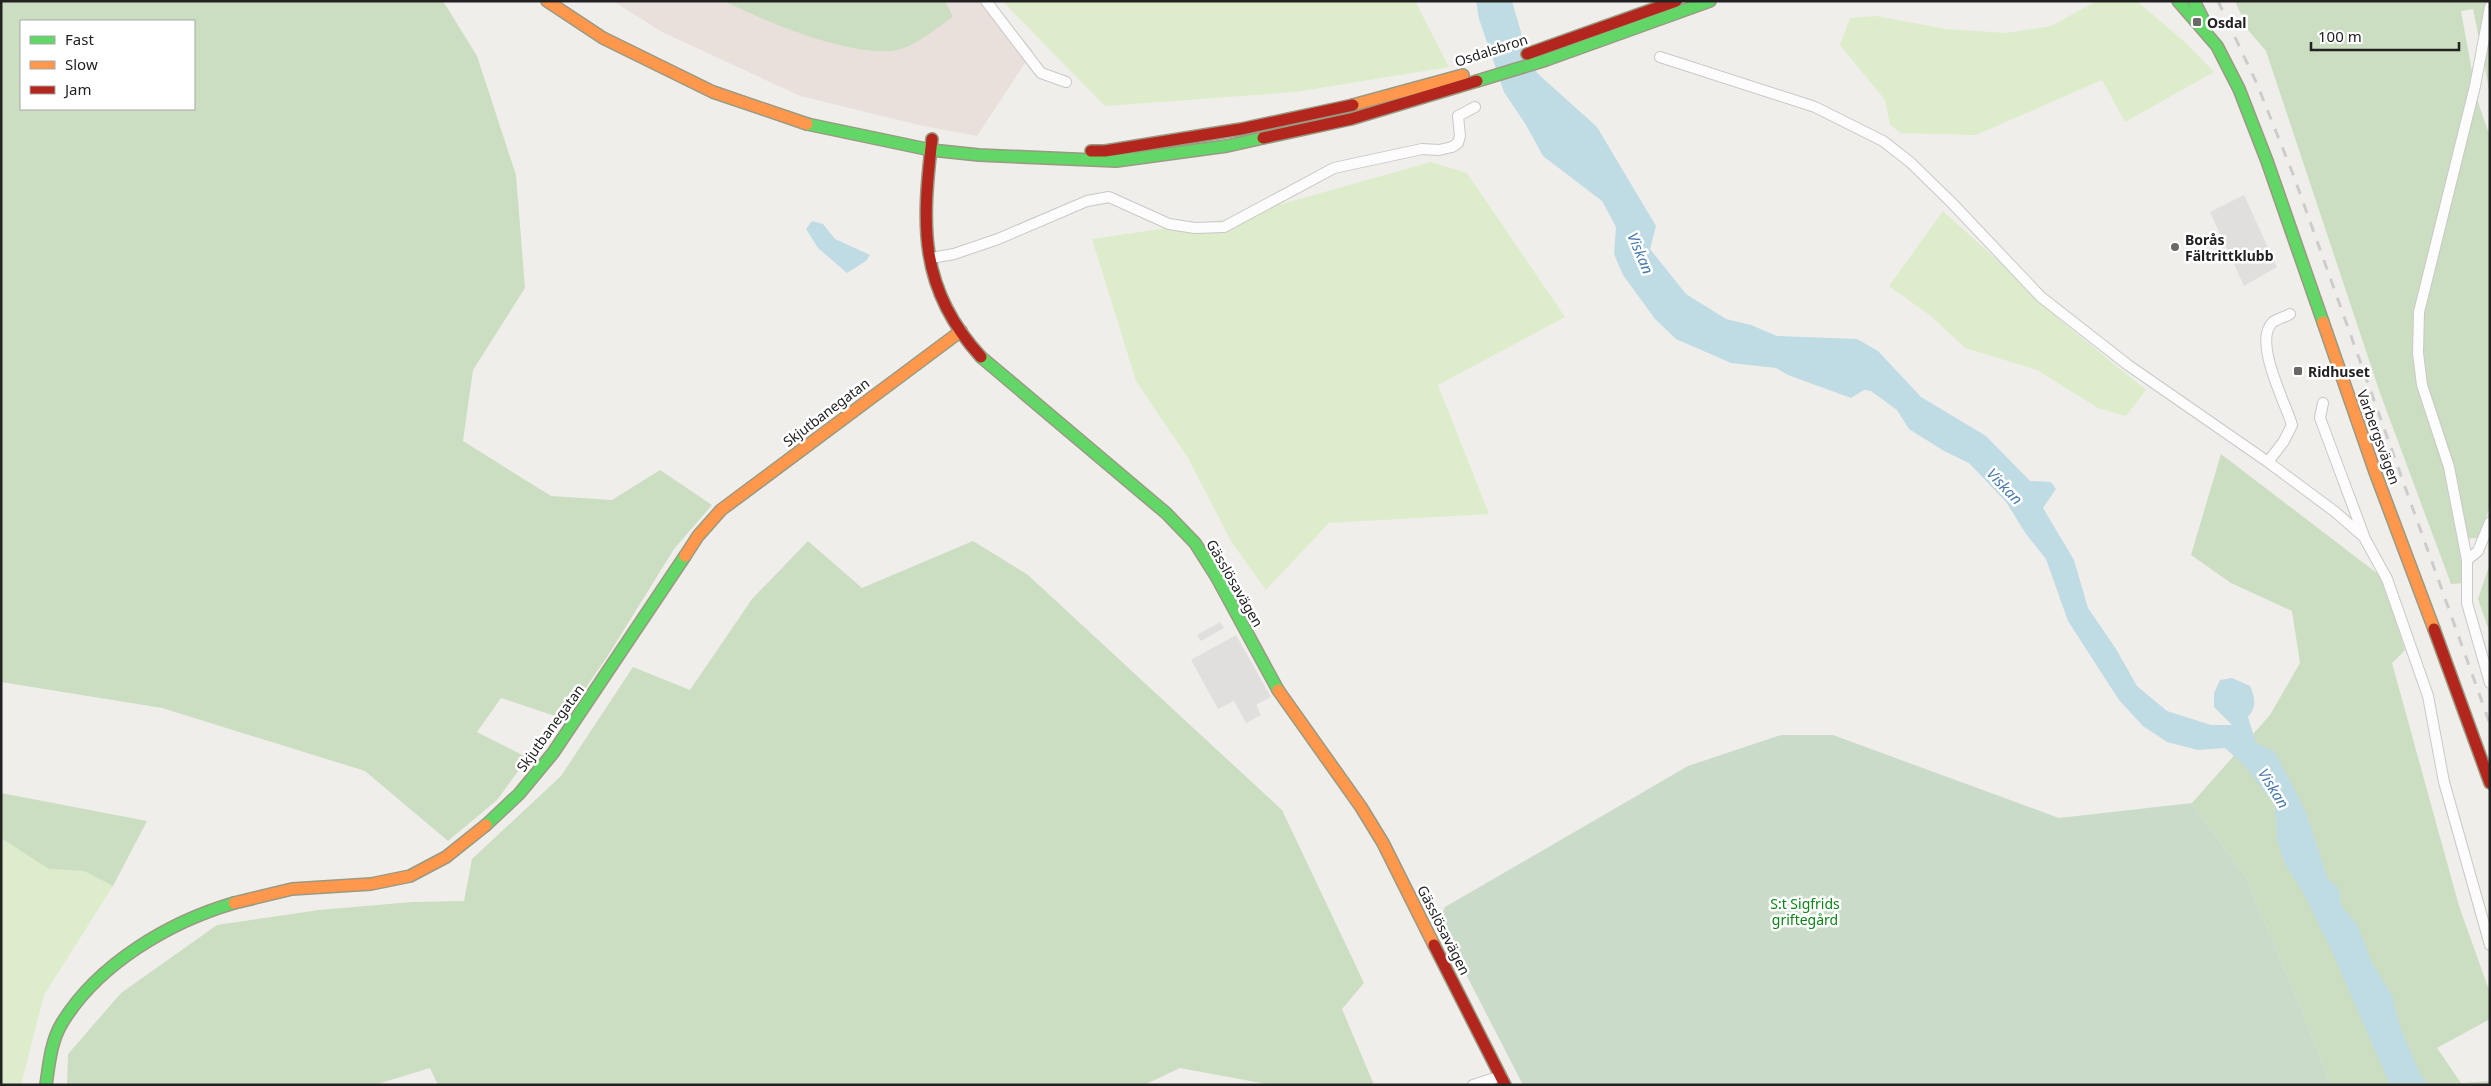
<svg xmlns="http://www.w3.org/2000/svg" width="2491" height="1086" font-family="'Noto Sans',sans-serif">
	<rect width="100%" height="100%" fill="#f0eeeb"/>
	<path fill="#eae0db" d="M613,1h378l42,50 -56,85 -54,-10 -123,-30 -138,-64z"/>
	<path fill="#ddeccb" d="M1002,1h413l34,66 -153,25 -191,14z
		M2097,1h40l50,43 27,28 -89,50 -23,-42 -126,55 -75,-2 -11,-8 -5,-25 -45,-55 10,-27 26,-2 70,13 60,4 45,-7z
		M1431,162l36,11 98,144 -127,68 51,129 -160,9 -63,67 -34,-47 -44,-85 -52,-77 -44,-142 136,-20z
		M1943,211l63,57 54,52 86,70 -20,26 -28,-8 -61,-38 -72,-22 -34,-32 -42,-30z
		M1,838l48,31 35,2 29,15 -69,109 -23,90h-20z"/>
	<path fill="#cbdec1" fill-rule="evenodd" d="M1,1h442l34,55 39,119 9,113 -52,82 -10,71 88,55 61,4 48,-30 52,35 -38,44 -67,108 -43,62 -63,-21 -24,34 51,26 -31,42 -49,41 -83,-70 -203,-63 -161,-26zM194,21v88h-173v-88z
		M724,1h221l8,16c-14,9 -34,26 -49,31 -42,15 -140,-27 -180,-47z
		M2235,1h255v93l-17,-85 -12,2 16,88 13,38v369l-11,32 -21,1 6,44 -13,1 -71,-191 -114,-342 -18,-21z
		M2221,454l161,123 23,73 -13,13 67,243 31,87v26l-53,29 24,35 29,-2v4h-159l-27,-70 -58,-138 -54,-74 78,-88 30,-52 -8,-52 -61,-28 -40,-28z
		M808,541l54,47 111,-47 55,34 254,235 82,173 -22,26 32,76h-102l-92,-17 -36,17h-706l-8,-17 -56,17h-307l1,-31 53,-61 96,-68 102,-15 93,-8 52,-1 8,-42 89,-83 72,-109 57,23 62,-91z
		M2490,563v71l-12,-35z
		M1,793l146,28 -34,65 -29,-15 -35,-2 -48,-31z"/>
	<path fill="#cadbca" d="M1781,735h52l226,83 133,-15 54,74 58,138 27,70h-808l-85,-165 7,-13 243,-141z"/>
	<path fill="#e0dfde" d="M2244,195l33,72 -33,19 -34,-74z
		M1220,622l4,6 -23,13 -4,-6z
		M1236,635l35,62 -15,8 5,10 -15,8 -12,-22 -16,8 -27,-49z"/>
	<path fill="#bfdbe3" d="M1476,1h36l11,38 14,34 60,54 59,99 -6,23 36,45 40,25 25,6 26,11 80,3 21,12 43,46 65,39 44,45 21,1 5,7 -13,19 31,52 14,48 28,41 21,37 30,25 44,14h21l-18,-18v-14l6,-13 12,-2 18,8c5,12 7,20 -2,31l8,26 19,9 31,60 22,67 11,9 2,17 17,21 14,37 20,32 8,32 20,46 8,12h-38l-56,-129 -29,-60 -20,-32 -8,-24 -2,-34 -30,-40 -20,-18 -27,2 -31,-8 -24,-16 -24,-26 -51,-79 -22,-62 -20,-25 -20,-32 -37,-39 -25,-12 -35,-22 -12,-19 -26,-19 -7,-1 -13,8 -63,-23 -12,-7 -45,-5 -55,-24 -21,-20 -32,-44 -9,-21 2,-27 -14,-26 -59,-45 -17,-31 -22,-33 -25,-73z
		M812,221l11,3 12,15 35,16 -4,6 -19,12 -29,-25 -12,-19z"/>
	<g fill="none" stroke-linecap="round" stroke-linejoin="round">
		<defs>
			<path id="street" d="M986,1l55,72 25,9
				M2490,7l-15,79 -56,226 -1,41 4,32 27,82 18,93v43l23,80
				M1660,57l155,50 68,34 27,21 42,41 89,94 87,68 140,97 16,-21 8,-16c-6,-21 -40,-85 -19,-103 4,-3 12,-5 17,-8
				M931,258l23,-4 44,-15 89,-38 22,-4 60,27 26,4 29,-1 110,-59 88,-19 17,1 13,-3 6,-4 2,-7 -2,-20 17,-9
				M2323,403l-3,15 44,118
				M2268,462l66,49 30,26 23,42 41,117 16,86 46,163
				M2467,560l11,-9 12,-29
				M1473,1085l28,-9"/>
			<path id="fast" d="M2178,1l39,45 22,43 28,72 56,161
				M2194,1l11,22
				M1477,81l69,-21 164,-59
				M807,124l124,26 48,5 137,6 111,-15 36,-8
				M981,357l185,156 29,30 21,33 62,114
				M486,825l33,-31 34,-41 132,-197
				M46,1085c3,-21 5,-44 16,-62 36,-59 107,-101 172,-120"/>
			<path id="slow" d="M547,1l56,37 110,54 94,32
				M1353,105l110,-30
				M2323,322l52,150 59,157
				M685,556l13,-20 23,-26 240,-179
				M1278,690l83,117 22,36 51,102
				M234,903l58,-14 79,-5 39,-8 36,-19 40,-32"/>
			<path id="jam" d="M1527,54l149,-53
				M1263,138l88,-19 126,-38
				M932,139c-10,86 -14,149 49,218
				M1091,151h14l136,-22 112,-24
				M2434,629l56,154
				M1434,945l71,140"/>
		</defs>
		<use href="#street" stroke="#c9c8c7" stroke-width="12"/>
		<use href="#fast" stroke="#999a82" stroke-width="14"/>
		<use href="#slow" stroke="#999a82" stroke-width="14"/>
		<use href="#jam" stroke="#999a82" stroke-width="14"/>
		<use href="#street" stroke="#fdfcfc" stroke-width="10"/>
		<use href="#fast" stroke="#63d668" stroke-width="11"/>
		<use href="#slow" stroke="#ff974d" stroke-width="11"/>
		<use href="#jam" stroke="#b3261e" stroke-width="11"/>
		<path stroke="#ccc" stroke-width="3" stroke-dasharray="10 10" stroke-linecap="butt" d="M2218,1l39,83 36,90 197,550"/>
	</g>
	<g fill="#6a6968" stroke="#fff" stroke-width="2">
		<rect x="2192" y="17" width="10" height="10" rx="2.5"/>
		<circle cx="2175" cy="247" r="5"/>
		<rect x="2293" y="366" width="10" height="10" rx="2.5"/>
	</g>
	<g text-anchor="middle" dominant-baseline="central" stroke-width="5" stroke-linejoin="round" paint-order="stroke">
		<g font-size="14" font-weight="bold" fill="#222" stroke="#fff" text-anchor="start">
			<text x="2207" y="22">Osdal</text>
			<text x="2185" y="239">Borås<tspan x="2185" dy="16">Fältrittklubb</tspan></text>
			<text x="2308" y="371">Ridhuset</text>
		</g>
		<g font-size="14" fill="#222" stroke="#fff">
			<text transform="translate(1491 50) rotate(-18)">Osdalsbron</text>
			<text transform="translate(826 412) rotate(-37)">Skjutbanegatan</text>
			<text transform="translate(2379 437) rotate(70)">Varbergsvägen</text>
			<text transform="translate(1235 583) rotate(60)">Gässlösavägen</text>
			<text transform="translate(550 728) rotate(-54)">Skjutbanegatan</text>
			<text transform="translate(1444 930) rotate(63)">Gässlösavägen</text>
		</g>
		<g font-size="14" fill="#0c8416" stroke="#fff">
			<text x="1805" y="903">S:t Sigfrids<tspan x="1805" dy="16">griftegård</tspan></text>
		</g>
		<g font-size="15" font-style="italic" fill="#4a7aab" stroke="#fff">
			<text transform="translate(1641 253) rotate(67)">Viskan</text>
			<text transform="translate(2005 486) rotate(46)">Viskan</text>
			<text transform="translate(2274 788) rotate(58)">Viskan</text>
		</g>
	</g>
	<rect width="2491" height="1086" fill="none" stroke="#222222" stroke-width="5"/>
	<rect x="20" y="20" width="175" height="90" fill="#ffffff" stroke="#a7a7a7"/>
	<rect x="30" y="36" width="25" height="8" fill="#63d668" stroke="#a7a7a7"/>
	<text x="65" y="45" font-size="15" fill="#222222">Fast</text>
	<rect x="30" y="61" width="25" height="8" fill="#ff974d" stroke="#a7a7a7"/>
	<text x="65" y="70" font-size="15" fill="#222222">Slow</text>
	<rect x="30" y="86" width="25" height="8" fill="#b3261e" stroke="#a7a7a7"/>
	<text x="65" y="95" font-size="15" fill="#222222">Jam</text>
	<path d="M2311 42v8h148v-8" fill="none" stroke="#222222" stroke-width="2.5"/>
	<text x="2318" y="42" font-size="15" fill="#222222" stroke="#ffffff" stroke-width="4" paint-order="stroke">100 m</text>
</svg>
